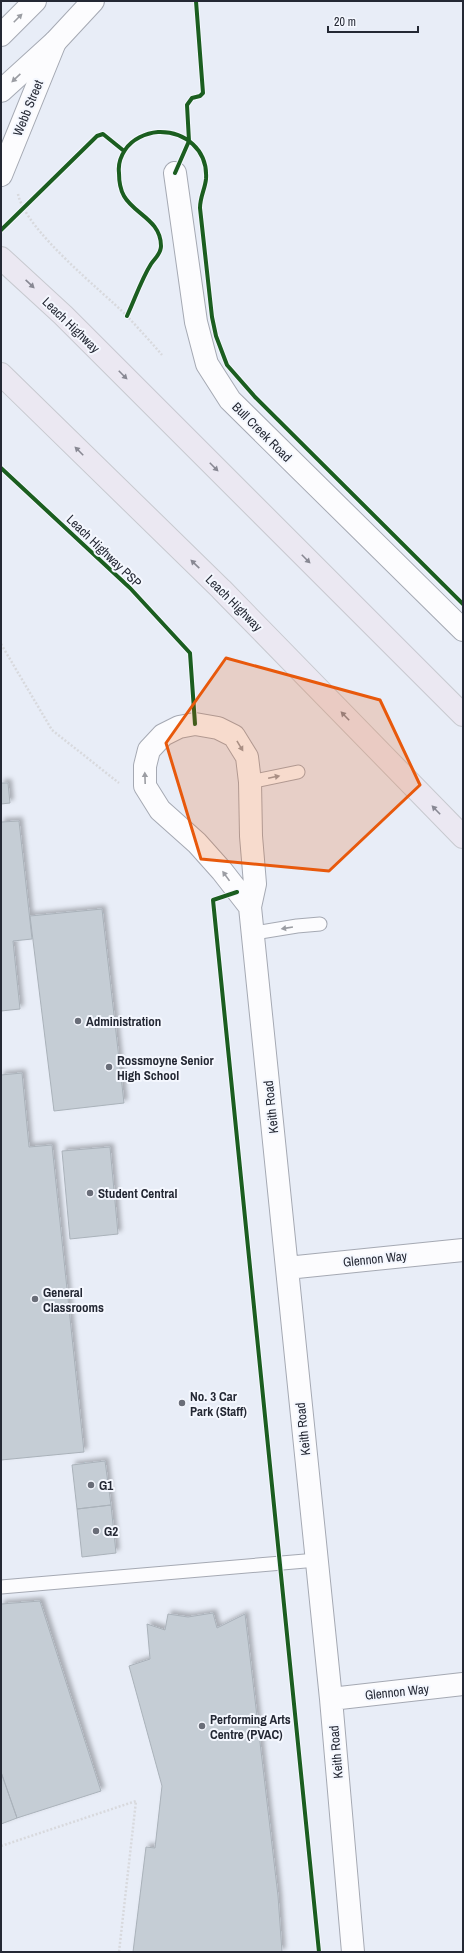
<svg xmlns="http://www.w3.org/2000/svg" width="464" height="1953" font-family="'Archivo Narrow',sans-serif">
	<defs>
		<filter id="shadow"><feDropShadow dx="3.5" dy="-3.5" stdDeviation="2" flood-color="#0004"/></filter>
	</defs>
	<rect width="100%" height="100%" fill="#e8edf7"/>
	<path fill="#c5cdd5" stroke="#aab2ba" filter="url(#shadow)" d="M1,783h7l2,20 -9,1z
		M19,821l13,118 -19,2 7,68 -19,2v-189z
		M102,909l22,194 -70,8 -24,-195z
		M22,1073l7,74 23,-2 32,307 -83,8v-385z
		M110,1147l8,87 -48,5 -8,-88z
		M105,1461l6,44 -34,4 -5,-44z
		M111,1505l5,48 -34,4 -5,-48z
		M40,1601l61,190 -84,27 -16,-46v-168z
		M213,1613l4,15 28,-14 33,282 4,56h-149l13,-105 9,1 7,-62 -33,-120 21,-7 -3,-35 18,6 3,-16 20,3z
		M1,1772l16,46 -16,6z"/>
	<g fill="none" stroke-linecap="round" stroke-linejoin="round">
		<defs>
			<path id="service" d="M250,782l48,-10
				M254,933l43,-7 23,-2
				M1,1587l316,-27"/>
			<path id="minor" d="M1,175l54,-133
				M250,907l-28,-36 -25,-28 -37,-33 -15,-24v-20l4,-16 14,-15 16,-8 16,-3 23,4 16,8 13,21 3,25 1,54 4,48 -5,23 81,792 22,253
				M287,1268l176,-18
				M331,1699l132,-15"/>
			<path id="tertiary" d="M1,35l34,-34
				M1,91l54,-49 38,-41
				M175,173l21,149 11,42 23,36 233,230"/>
			<path id="trunk" d="M1,258l62,57 400,400
				M1,374l220,215 242,248"/>
		</defs>
		<use href="#service" stroke="#a5a9b3" stroke-width="15"/>
		<use href="#minor" stroke="#a5a9b3" stroke-width="24"/>
		<use href="#tertiary" stroke="#a5a9b3" stroke-width="24"/>
		<use href="#trunk" stroke="#c7c9cf" stroke-width="24"/>
		<path stroke="#d8d9dd" stroke-width="2.5" stroke-dasharray="2 2" stroke-linecap="butt" d="M18,194c8,37 82,95 109,122 12,13 24,26 35,39
			M1,644l51,86 67,53
			M1,1846l135,-45 -17,151"/>
		<use href="#service" stroke="#fcfcfe" stroke-width="13"/>
		<use href="#minor" stroke="#fcfcfe" stroke-width="22"/>
		<use href="#tertiary" stroke="#fcfcfe" stroke-width="22"/>
		<use href="#trunk" stroke="#ebe8f2" stroke-width="22"/>
		<defs>
			<path id="cycleway" d="M175,173l14,-32 -2,-36 5,-7 8,-2 3,-3 -7,-92
				M1,230l96,-94 6,-2 21,17
				M127,316c8,-17 14,-36 24,-52 4,-6 10,-10 10,-18 0,-26 -27,-32 -37,-50 -4,-7 -5,-15 -5,-23 -1,-8 2,-17 6,-23 7,-11 21,-17 33,-18 27,-1 50,18 48,47 -1,10 -6,18 -6,29l12,109 4,19 11,29 28,32 208,207
				M1,468l129,120 60,65 5,71
				M237,892l-24,8 106,1052"/>
		</defs>
		<use href="#cycleway" stroke="#f4f7fe" stroke-width="6"/>
		<use href="#cycleway" stroke="#1b5e20" stroke-width="4"/>
	</g>
	<defs><path id="oneway-solid" d="M-6-.8H1V-3.2L6.5 0L1 3.2V.8H-6Z"/></defs>
	<g fill="#9b9da3">
		<use href="#oneway-solid" transform="translate(18 18) rotate(-45)"/>
		<use href="#oneway-solid" transform="translate(16 78) rotate(137)"/>
		<use href="#oneway-solid" transform="translate(240 746) rotate(59)"/>
		<use href="#oneway-solid" transform="translate(274 777) rotate(-12)"/>
		<use href="#oneway-solid" transform="translate(145 778) rotate(-92)"/>
		<use href="#oneway-solid" transform="translate(226 876) rotate(-126)"/>
		<use href="#oneway-solid" transform="translate(287 928) rotate(171)"/>
	</g>
	<g fill="#888893">
		<use href="#oneway-solid" transform="translate(30 284) rotate(43)"/>
		<use href="#oneway-solid" transform="translate(123 375) rotate(45)"/>
		<use href="#oneway-solid" transform="translate(79 451) rotate(-135)"/>
		<use href="#oneway-solid" transform="translate(214 467) rotate(45)"/>
		<use href="#oneway-solid" transform="translate(306 559) rotate(45)"/>
		<use href="#oneway-solid" transform="translate(195 564) rotate(-136)"/>
		<use href="#oneway-solid" transform="translate(345 716) rotate(-134)"/>
		<use href="#oneway-solid" transform="translate(436 810) rotate(-134)"/>
	</g>
	<path fill="#e8590c" fill-opacity="0.2" stroke="#e8590c" stroke-width="3" stroke-linejoin="round" d="M226,658l154,42 40,85 -91,86 -128,-12 -35,-116z"/>
	<g fill="#696d78" stroke="#f4f7fe" stroke-width="1.5">
		<circle cx="78" cy="1021" r="4"/>
		<circle cx="109" cy="1067" r="4"/>
		<circle cx="90" cy="1193" r="4"/>
		<circle cx="35" cy="1299" r="4"/>
		<circle cx="182" cy="1403" r="4"/>
		<circle cx="91" cy="1485" r="4"/>
		<circle cx="96" cy="1531" r="4"/>
		<circle cx="202" cy="1726" r="4"/>
	</g>
	<g text-anchor="middle" dominant-baseline="central" stroke-width="4" stroke-linejoin="round" paint-order="stroke">
		<g font-size="13" fill="#242834" stroke="#f4f7fe">
			<text transform="translate(28 108) rotate(-68)">Webb Street</text>
			<text transform="translate(71 325) rotate(44)">Leach Highway</text>
			<text transform="translate(262 432) rotate(45)">Bull Creek Road</text>
			<text transform="translate(104 551) rotate(44)">Leach Highway PSP</text>
			<text transform="translate(234 603) rotate(45)">Leach Highway</text>
			<text transform="translate(271 1107) rotate(-96)">Keith Road</text>
			<text transform="translate(375 1259) rotate(-6)">Glennon Way</text>
			<text transform="translate(303 1429) rotate(-96)">Keith Road</text>
			<text transform="translate(397 1692) rotate(-6)">Glennon Way</text>
			<text transform="translate(336 1752) rotate(-95)">Keith Road</text>
		</g>
		<g font-size="13" font-weight="bold" fill="#242834" stroke="#f4f7fe" text-anchor="start">
			<text x="86" y="1021">Administration</text>
			<text x="117" y="1060">Rossmoyne Senior<tspan x="117" dy="15">High School</tspan></text>
			<text x="98" y="1193">Student Central</text>
			<text x="43" y="1292">General<tspan x="43" dy="15">Classrooms</tspan></text>
			<text x="190" y="1396">No. 3 Car<tspan x="190" dy="15">Park (Staff)</tspan></text>
			<text x="99" y="1485">G1</text>
			<text x="104" y="1531">G2</text>
			<text x="210" y="1719">Performing Arts<tspan x="210" dy="15">Centre (PVAC)</tspan></text>
		</g>
	</g>
	<rect width="464" height="1953" fill="none" stroke="#242834" stroke-width="4"/>
	<path d="M328 26v6h90v-6" fill="none" stroke="#242834" stroke-width="2"/>
	<text x="334" y="26" font-size="12" fill="#242834" stroke="#f4f7fe" stroke-width="3" paint-order="stroke">20 m</text>
</svg>
